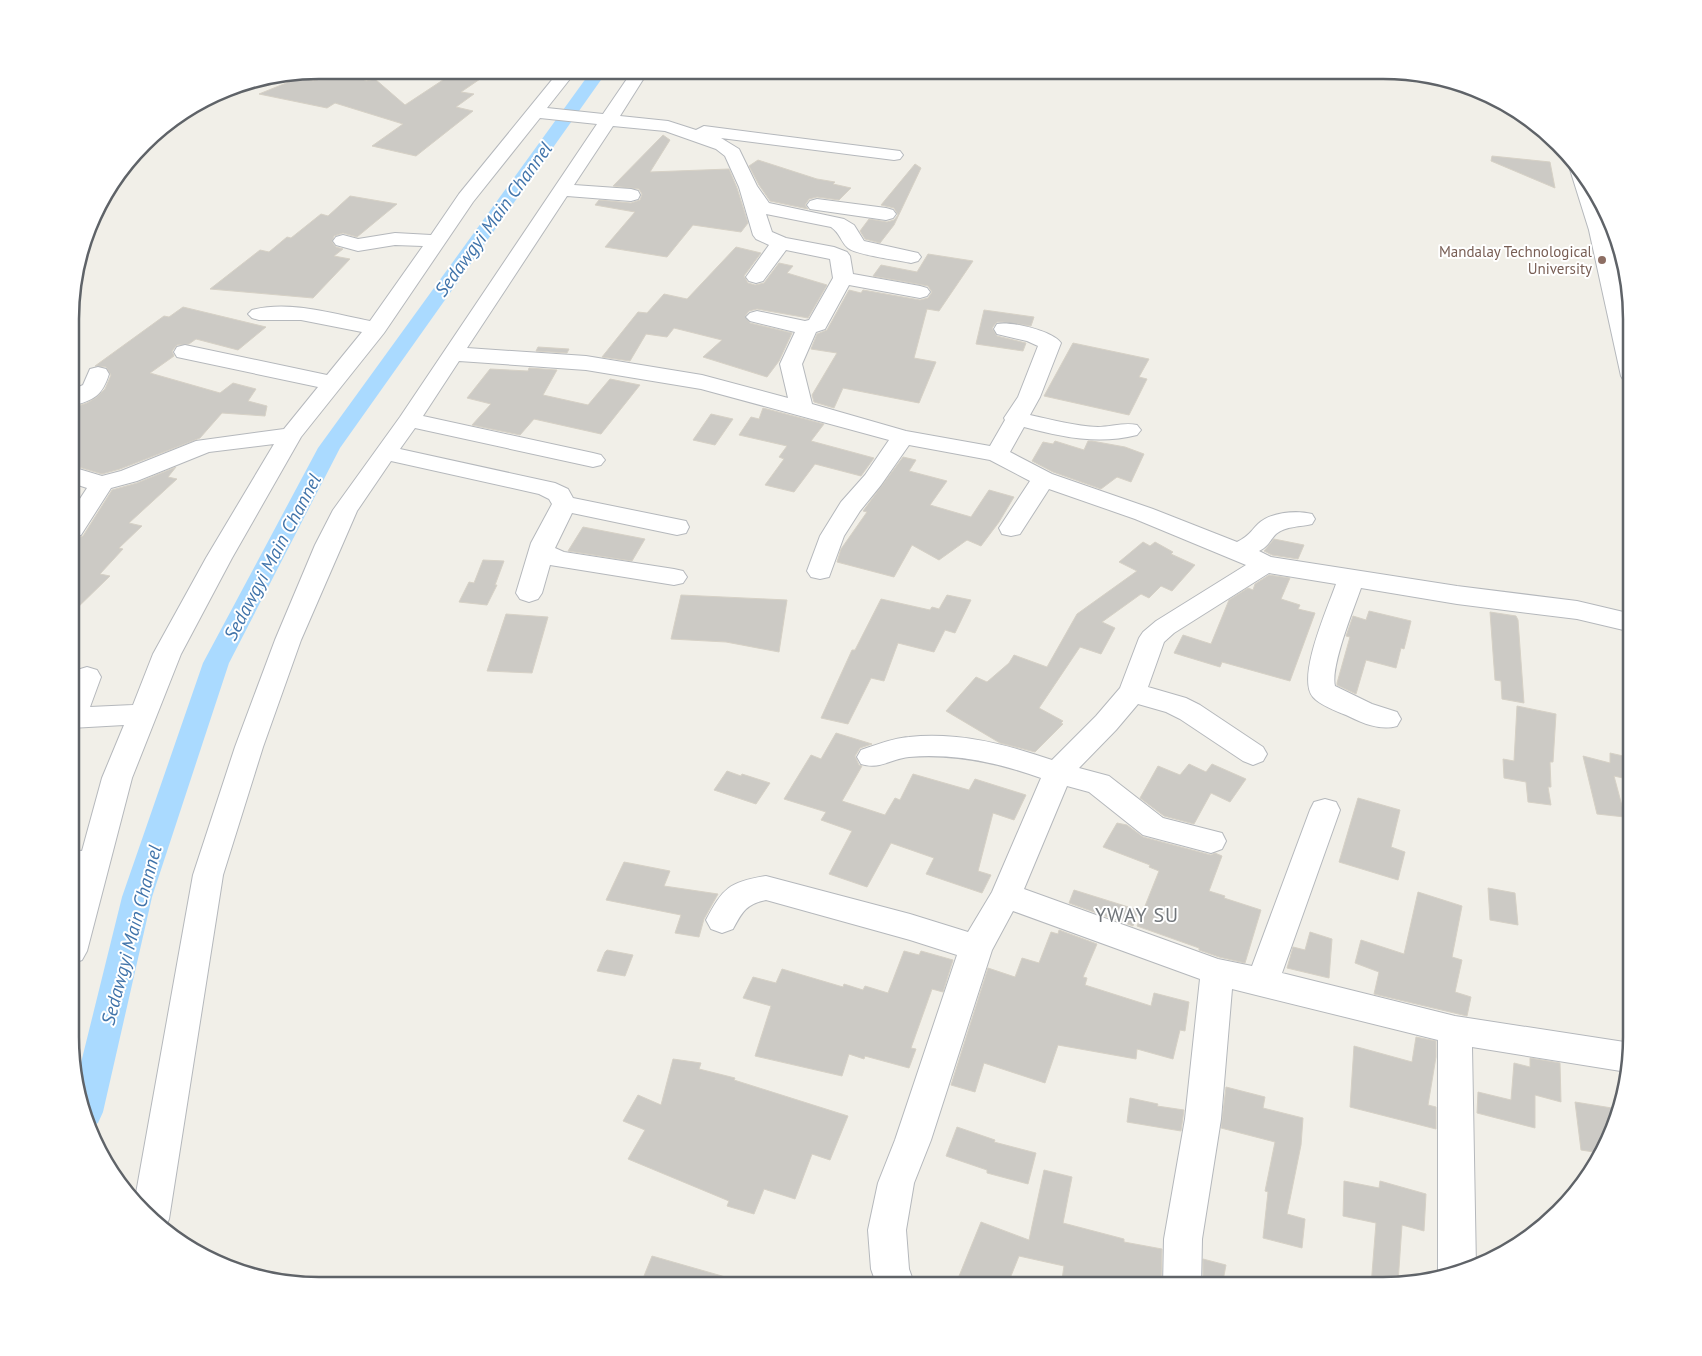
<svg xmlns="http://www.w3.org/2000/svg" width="1702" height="1356" font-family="'PT Sans',sans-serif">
	<rect width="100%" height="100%" fill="#f1efe8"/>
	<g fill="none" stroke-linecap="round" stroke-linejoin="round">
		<path fill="#aadaff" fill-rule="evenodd" d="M592,70h16l-268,378 -111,215 -77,234 -49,215 -5,11 -8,3 -13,-47 45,-182 81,-234 115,-215z"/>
	</g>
	<path fill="#cccac5" stroke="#d6d1c6" d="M342,72l4,3 7,-2 13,8 9,-2 30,26 50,-33 28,5 -22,15 13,2 -18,13 17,4 -57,45 -44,-10 31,-22 -68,-21 -8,5 -68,-14 42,-17 12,4z
		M663,135l7,5 -20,32 79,-3 8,19 11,35 -7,9 -48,-7 -26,32 -62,-10 30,-35 -40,-7 4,-5 32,3 9,-3 2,-6 -3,-5 -26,-3z
		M1492,156l58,6 5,26 -64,-27z
		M758,160l59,19 18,3 -2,2 18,4 -12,12 -22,-3 -8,2 -4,6 3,4 -38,-8 -11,-16 -10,-19z
		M915,164l6,4 -27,57 -14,18 -15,-4 -5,-8 9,-12 18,3 7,-2 4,-5 -4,-7 -13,-3z
		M350,196l47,8 -40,33 -14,-4 -9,3 -2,6 4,5 7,2 -9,7 16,3 -37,39 -103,-9 50,-39 9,2 18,-15 4,1 30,-24 7,2z
		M736,247l25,6 -17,23 4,7 7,2 9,-2 15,-20 14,3 -6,7 40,12 -19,33 -51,-9 -8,2 -4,5 5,7 42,10 -13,28 -12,16 -64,-20 19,-17 -48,-12 -7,9 -21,-3 -16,27 -28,-4 36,-45 9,1 17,-19 23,5z
		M928,254l45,7 -34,50 -12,-2 -13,49 22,4 -17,41 -76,-15 -9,20 -20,-6 -2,-7 25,-42 -26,-4 6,-15 10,-4 22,-40 12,3 2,-3 57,10 8,-2 4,-6 -4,-6 -55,-10 8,-11 36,7z
		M183,307l83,20 -28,23 -42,-11 -7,5 -12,1 -5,6 2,5 -24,17 70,20 13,-10 23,6 -8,12 19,5 -2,10 -43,-3 -22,25 -80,31 -18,5 -30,-9v-57l15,-5 10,-6 8,-8 6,-14 -5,-8 -11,-1 69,-50 5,1z
		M984,310l50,7 -3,9 -28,-4h-6l-5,6 5,8 29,7 -3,8 -47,-7z
		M1073,343l76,16 -10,18 8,2 -18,36 -85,-19z
		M538,347l31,2 -2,4 -31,-2z
		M529,368l28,2 -14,25 45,10 22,-26 30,6 -39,49 -67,-15 -14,16 -48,-10 19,-21 -24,-6 23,-29 38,2z
		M763,408l61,16 -13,17 63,17 -13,18 -46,-12 -21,28 -29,-7 19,-26 -5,-2 8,-11 -48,-11 12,-18 8,2z
		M711,414l22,5 -18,26 -22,-5z
		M1055,441l29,9 4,-9h4l33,6 19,7 -13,28 -14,-5 -16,12 -48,-17 -21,-11 11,-19 10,2z
		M903,457l13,3 -7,11 38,10 -17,24 41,12 18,-27 25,7 -15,25 -18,24 -14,-6 -28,20 -27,-15 -18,32 -57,-15 4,-13 26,-37 -4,-1z
		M176,467l-8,10 9,2 -48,44 13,3 -23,22 4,1 -23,25 10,2 -39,38 1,-75 11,-3 29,-46 25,-7z
		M583,527l62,12 -13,22 -64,-10z
		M1274,539l30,6 -6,14 -26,-4 -8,-4z
		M1143,542l7,4 5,-4 18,10 -2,2 24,11 -23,26 -11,-5 -12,12 -8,-4 -39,28 13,6 -14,26 -21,-7 -41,61 24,13 -2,2 2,1 -28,28 -35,-9 -54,-32 30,-34 11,5 22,-19 5,-8 33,12 30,-53 60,-43 -18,-9z
		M483,560l21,1 -9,24h2l-10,20 -28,-3 10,-20 5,1z
		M1269,575l21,3 -9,21 19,6 -2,4 17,4 -25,68 -68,-19 -2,5 -46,-14 9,-18 28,9 18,-44 19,-12 5,2 2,-6z
		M681,595l106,5 -8,52 -53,-10 -55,-3z
		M947,595l24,5 -16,33 -10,-3 -11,22 -36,-9 -14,38 -13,-3 -23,46 -27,-6 31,-68h3l26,-51 49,11 2,-3 7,2z
		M1369,611l42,10 -7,28 -3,-1 -5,20 -30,-8 -10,34 -19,-9v-2l13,-46 -4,-1 7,-20 13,4z
		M1490,612l26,4 2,4 6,83 -22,-4 -1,-18 -6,-1z
		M506,614l42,3 -16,56 -45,-2z
		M1517,706l39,8 -3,48h-3l1,25h-3l3,18 -23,-3 -2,-20 -22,-4 -1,-19 11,2z
		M836,733l36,11 -12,4 -5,8 4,9 3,1 -20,35 43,14 10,-17 5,2 13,-26 56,16 6,-11 51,16 -12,25 -21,-7 -15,58 13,4 -9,18 -56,-19 8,-16 -43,-15 -24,44 -38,-13 23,-43 -31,-11 5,-8 -42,-13 27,-44 10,4z
		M1610,753l22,5v22l-18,-4 11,41 -28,-3 -14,-58 27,7z
		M1189,764l17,8 6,-8 34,15 -16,23 -19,-9 -17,31 -30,-8 -24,-18 18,-32 22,9z
		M727,771l14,5 1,-2 28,9 -14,21 -42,-14z
		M1358,798l42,12 -9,37 14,5 -7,28 -59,-18z
		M1117,823l10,2 16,12 68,18 4,-2 7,3 -13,35 16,5 -1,2 37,12 -16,53 -26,-6 -20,-7v-2l-62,-22 22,-55 -10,-4 1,-2 -47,-18z
		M624,862l46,9 -6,15 54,8 -14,25 -5,18 -24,-4 6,-18 -75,-15z
		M1488,888l27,5 3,32 -28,-5z
		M1074,890l64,20 -5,16 -64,-23z
		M1418,892l44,14 -10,51 10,3 -7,32 16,5 -4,19 -93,-22 5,-22 -24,-9 6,-23 43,14z
		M1059,930l38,14 -14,33 4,1 -2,7 66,21 3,-13 35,9 -4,29 -5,-1 -7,29 -36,-10 -1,10 -78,-14 -13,38 -61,-20 -9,29 -24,-7 37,-117 27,9 7,-19 17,5 12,-31 7,2z
		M1310,932l22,7 -3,39 -42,-10 6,-21 12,3z
		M607,950l26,5 -8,21 -28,-5 8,-19z
		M904,951l15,4 2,-4 32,9 -10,32 -11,-3 -21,59 5,1 -7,19 -44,-12 -1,3 -15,-5 -7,22 -87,-20 16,-50 -28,-8 10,-21 23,6 6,-14 61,18 1,-3 19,6 2,-4 23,7z
		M1416,1037l20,4v16l-8,48 8,2v22l-86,-22 4,-61 58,16z
		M1530,1058l30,5 1,39 -26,-7v33l-58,-15 1,-21 33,8 3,-37 16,4z
		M673,1059l28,4 -2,6 36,9 -1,2 114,36 -18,44 -18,-6 -17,45 -31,-10 -10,25 -27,-8 2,-5 -101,-42 17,-29 -22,-9 15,-26 23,10z
		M1226,1087l39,10 -2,11 40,10 -2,27 -14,69 18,5 -3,29 -39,-10 5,-46 -3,-1 10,-49 -54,-14z
		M1130,1098l28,6 -1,2 27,4 -3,21 -54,-9z
		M1575,1102l43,7 -5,24 -13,20 -19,-3z
		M957,1127l38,13 -1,2 42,11 -8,31 -41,-11v-3l-41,-14z
		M1044,1170l28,7 -9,46 61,16v3l38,7 -1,37h-100l3,-20 -45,-10 -12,30h-52l26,-64 48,18z
		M1344,1181l35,7 1,-7 46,13 -2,37 -22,-6 -4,58 -27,3 5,-63 -33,-7z
		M652,1256l84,24 -1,6h-95z
		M1203,1259l23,6 -4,21 -19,-2z"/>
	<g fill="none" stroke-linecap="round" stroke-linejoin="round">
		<defs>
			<path id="minor" d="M560,70h17l-30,38 56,6 30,-44h16l-29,46 48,5 28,9 8,-4 196,25 3,4 -3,4 -6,1 -173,-22 18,11 18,37 12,17 75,16 10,6 10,16 54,12 3,4 -3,4 -7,2c-13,-3 -55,-8 -63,-15 -8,-7 -7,-14 -17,-21l-65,-13 6,18 14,6 48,9 13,5 3,4 3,18 67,12 7,2 3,4 -3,4 -7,2 -71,-13 -24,44 -9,3 -14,32 10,40 94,27 84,15 15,-26 -1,-2 14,-21 20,-51 -11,-5 -30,-7 -3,-5 3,-5c14,-3 56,7 64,19l-21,54 -10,18c23,5 45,11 68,12 13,0 26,-5 39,-2l4,5 -4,5c-39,10 -75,2 -113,-8l-14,25 42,22 101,35 84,33c12,-6 13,-10 21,-18 12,-12 38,-14 54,-10l3,5 -3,5c-11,3 -27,2 -36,10 -6,6 -8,13 -17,17l12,6 186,29 120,15 55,13v18l-55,-13 -120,-15 -96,-16c-7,20 -31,79 -26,98l37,18 25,8 4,7 -4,7c-17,5 -35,-3 -51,-11 -10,-4 -26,-10 -33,-18 -17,-19 15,-90 23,-113l-67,-11 -95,60 -10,9 -16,45 38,11 14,7 63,42 4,7 -4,7 -10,4 -10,-4 -63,-42 -14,-7 -28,-8 -22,26 -37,38 30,8 54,42 59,15 4,8 -4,8 -11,4 -68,-18 -54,-43 -22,-6 -43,103 194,70 34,7 58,-156 4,-8 11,-3 11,3 4,8 -58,163 173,43 176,27v11l-4,18 -155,-25 4,221 -36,7 -2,-4v-231l-206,-51 -11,130 -19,120 -1,47h-38l1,-47 21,-120 15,-140 -187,-68 -21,39 -61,190 -17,43 -8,47 3,39 6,17h-38l-6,-17 -3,-39 10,-47 17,-43 62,-185 -47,-15 -144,-40c-20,4 -24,12 -33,29l-11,4 -11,-4 -5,-9c17,-32 23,-38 60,-44l144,38 58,18 24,-40 49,-114c-42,-15 -86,-25 -132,-21 -18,2 -30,13 -48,7l-4,-7 4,-7c15,-5 32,-12 48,-13 49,-5 97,7 143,23l44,-44 24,-28 19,-50 4,-6 13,-11 90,-56 -111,-46 -86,-30 -29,45 -9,2 -9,-2 -3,-6 31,-47 -40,-21 -81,-15 -28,40 -21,26 -16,25 -15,41 -9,2 -9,-2 -4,-6 13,-35 21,-34 24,-27 24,-35 -188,-51 -115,-19 -127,-9 -36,55 170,37 8,2 4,5 -4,5 -8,2 -178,-39 -15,21 155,34 13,6 5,9 113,23 3,6 -3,6 -9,2 -105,-22 -17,35 9,4 110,17 9,2 4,6 -4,6 -9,2 -124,-20 -8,28 -4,6 -9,3 -9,-3 -4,-6 15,-50 21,-39 -3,-5 -10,-5 -148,-33 -34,50 -56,129 -38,107 -40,128 -54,344 -5,11 -10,-6 -19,-25 58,-324 42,-128 40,-107 40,-95 18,-35 67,-93 197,-293 -57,-6 -67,84 -89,131 -83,104 -69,121 -51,96 -49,124 -45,173 -5,9 -11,4v-71l5,-18 -5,-1v-24l11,1 20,-73 22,-53 -53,3v-45l6,-13 10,-3 10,3 4,7 -11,30 43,-2 20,-51 53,-96 68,-114 -65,8 -72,29 -26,7 -30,47 -9,2v-26l15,-23 -15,-5v-16l30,9 19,-5 75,-30 88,-12 34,-42 -141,-30 -3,-5 3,-5 8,-2 142,30 35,-43 -61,-12h-42l-7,-2 -4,-4 4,-4c38,-10 81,4 118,11l53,-75 -28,-1 -37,6 -22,-6 -3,-4 3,-4 7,-2 15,4 37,-6 36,2 28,-41zM613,126l52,5 51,18 9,7 14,31 14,48 3,4 13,6 -23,32 3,4 7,2 7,-2 23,-31 44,9 3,19 -24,42 -4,1 -48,-10 -7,2 -4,4 4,4 45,11 -15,32 8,34 -86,-23 -116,-19 -119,-8 100,-152 64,5 7,-2 2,-4 -2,-4 -7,-2 -57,-4z
				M1570,159h3l8,8 16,29 12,34 23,99v54l-8,-2 -3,-5 -32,-146 -21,-67z
				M817,199l69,9 7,2 3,4 -3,4 -7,2 -76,-11 -3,-4 3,-4z
				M98,367l8,2 3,5c-7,22 -15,26 -37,32v-16l11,-5 7,-16z"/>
		</defs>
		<use href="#minor" stroke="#b5b8bc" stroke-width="2"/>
		<use href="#minor" fill="#fff" fill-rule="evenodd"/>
	</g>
	<circle fill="#8d6e63" stroke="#fff" stroke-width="2" cx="1602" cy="260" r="5"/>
	<g text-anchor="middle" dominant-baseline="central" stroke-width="4" stroke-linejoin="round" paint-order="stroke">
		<g font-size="15" fill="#785e54" stroke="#fff" text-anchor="end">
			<text x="1592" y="251">Mandalay Technological<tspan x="1592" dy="17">University</tspan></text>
		</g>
		<g font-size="19" font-style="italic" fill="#4174aa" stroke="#fff">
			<text transform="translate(493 219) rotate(-54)">Sedawgyi Main Channel</text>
			<text transform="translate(272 557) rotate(-62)">Sedawgyi Main Channel</text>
			<text transform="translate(131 935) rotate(-75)">Sedawgyi Main Channel</text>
		</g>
		<g font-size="20" letter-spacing="1" fill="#70757a" stroke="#fff">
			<text x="1137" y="915">YWAY SU</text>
		</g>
	</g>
	<path d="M0 0H1702V1356H0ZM319 79H1383A240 240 0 0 1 1623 319V1037A240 240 0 0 1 1383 1277H319A240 240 0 0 1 79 1037V319A240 240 0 0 1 319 79Z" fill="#fff" fill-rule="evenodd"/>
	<path fill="none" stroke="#5f6368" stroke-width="2.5" d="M319 79H1383A240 240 0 0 1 1623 319V1037A240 240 0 0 1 1383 1277H319A240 240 0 0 1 79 1037V319A240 240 0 0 1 319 79Z"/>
</svg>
